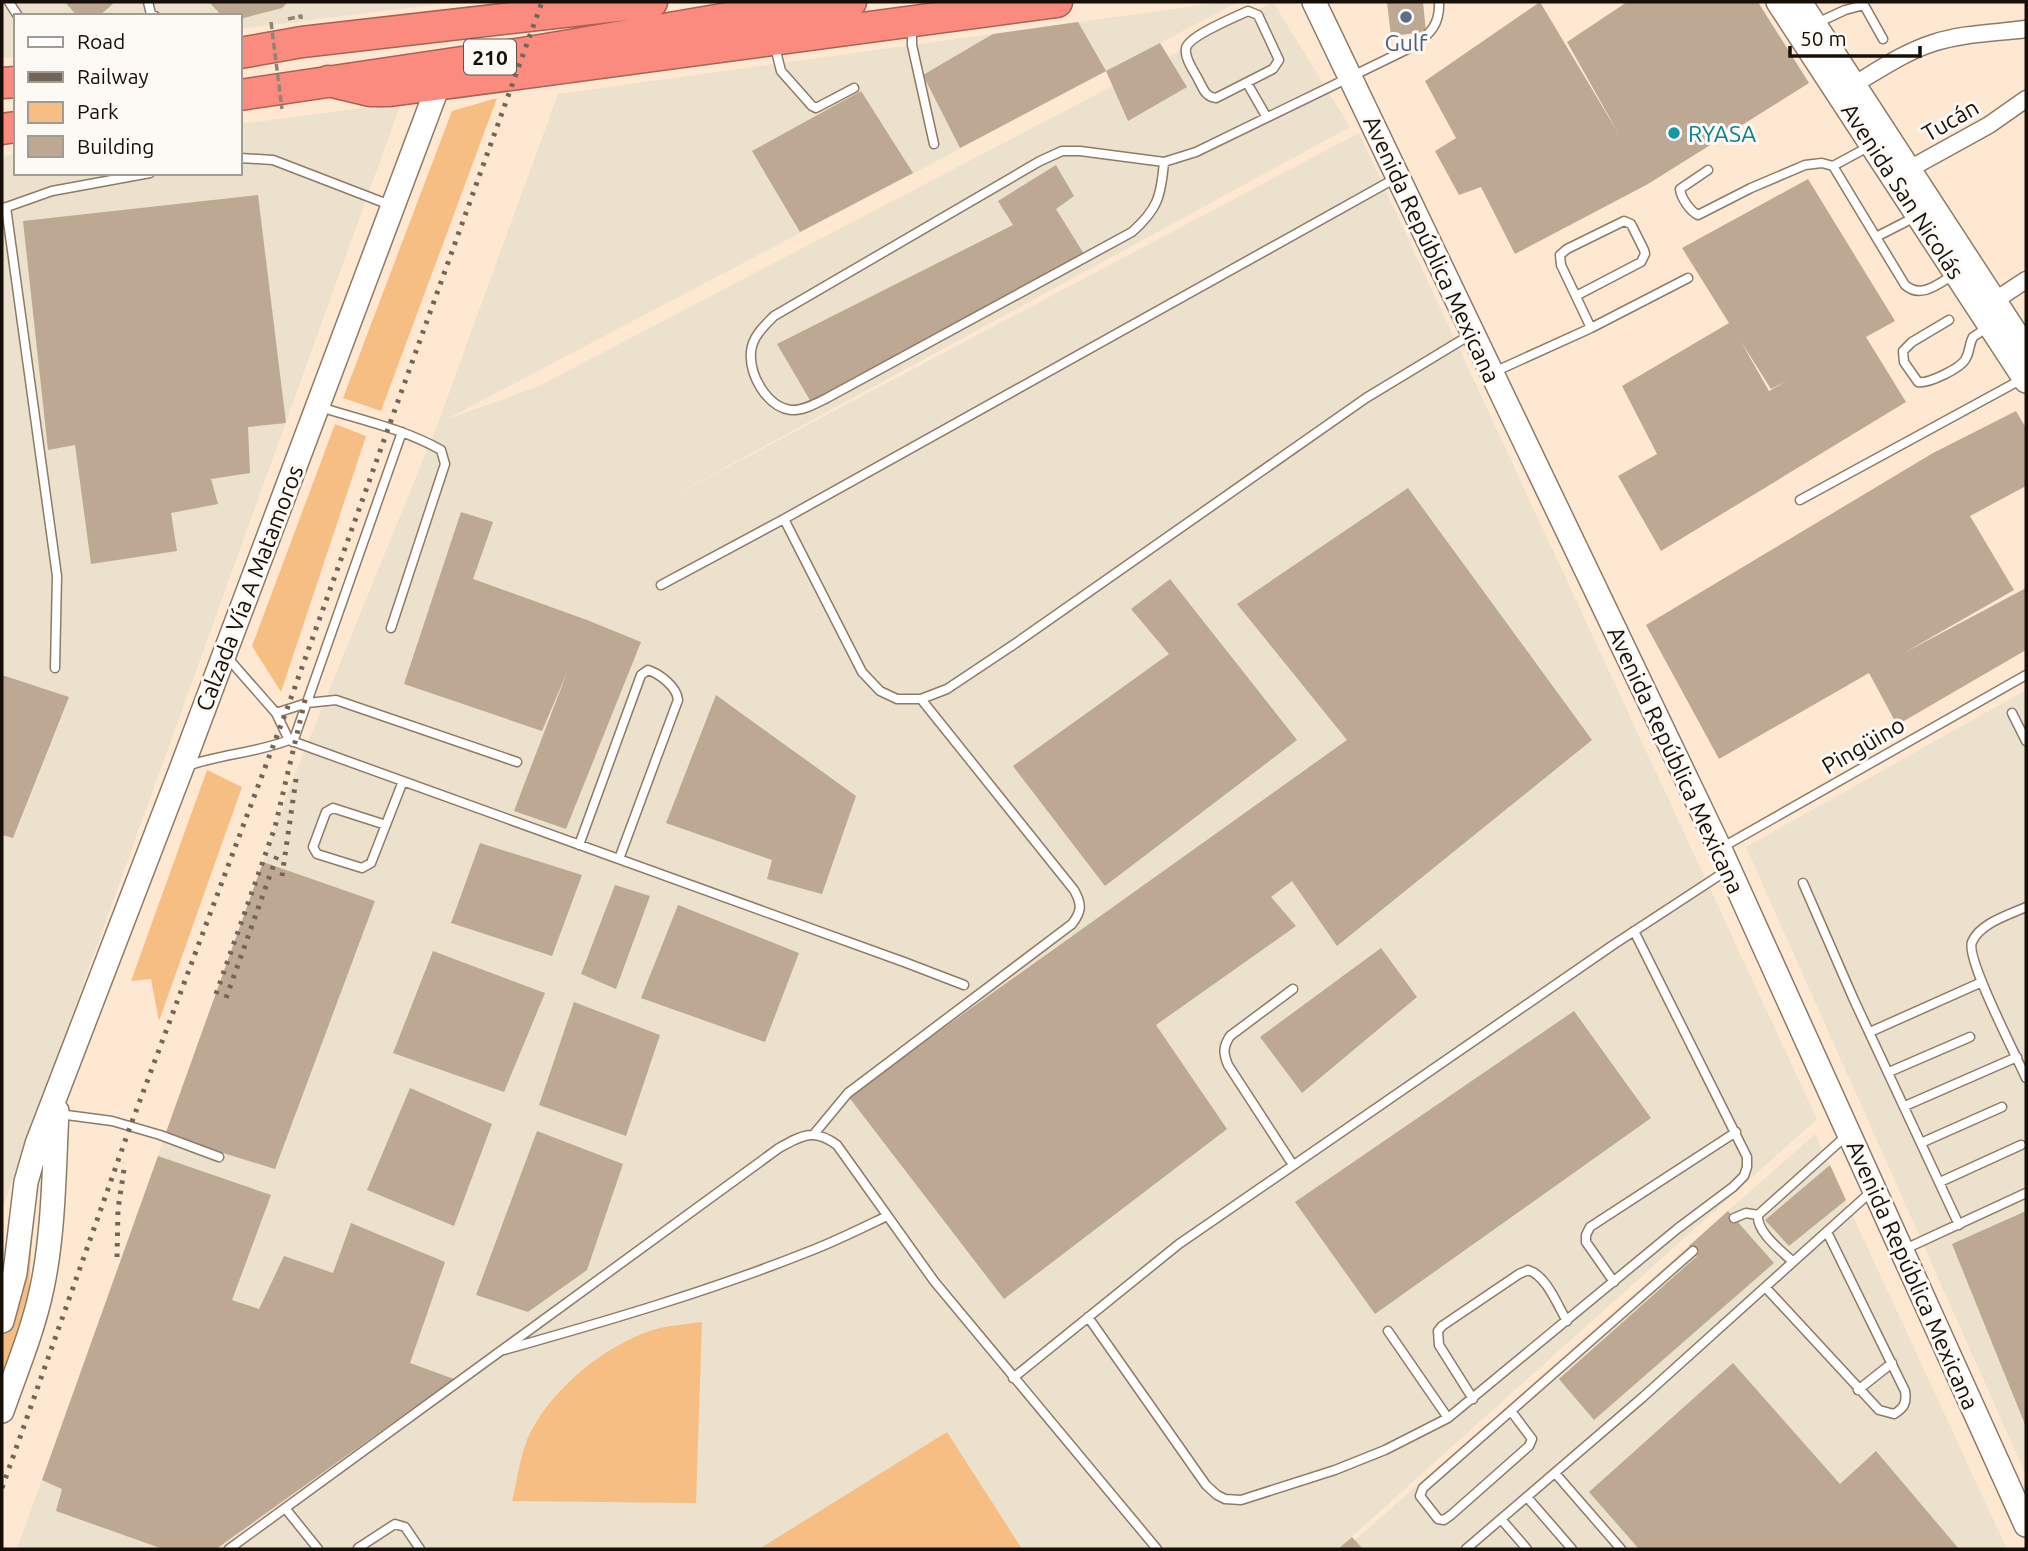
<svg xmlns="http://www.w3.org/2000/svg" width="2028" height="1551" font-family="Ubuntu,sans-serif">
	<rect width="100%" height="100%" fill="#fee8d2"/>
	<path fill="#ebe1cc" d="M2,2h453l-215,27v-13h-224v40l-14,2z
		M1225,2h13l-793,418 92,-33 736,-385 77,125 -690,376 699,-370 458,986 -479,430h-1321l274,-765 147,-361 120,-329z
		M401,103l-399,1106v-1053l14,-2v19h224v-49z
		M2026,690v785l-280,-628z
		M1815,1134l192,415h-662z"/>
	<path fill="#f6be82" d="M497,98l-116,313 -38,-13 109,-287z
		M335,424l31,12 -85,256 -29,-46z
		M207,770l35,17 -83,234 -8,-42 -20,2z
		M36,1165l-7,123 -13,47 -14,41v-41l15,-43z
		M702,1322l-6,181 -184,-2c5,-19 7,-40 14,-58 20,-51 81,-101 134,-115 14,-3 28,-4 42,-6z
		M947,1432l75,117h-263z"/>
	<path fill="#bda893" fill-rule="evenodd" d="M65,2h50l-16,14h-22z
		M209,2h79l-6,6 -42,11v-3h-18z
		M1387,2h36l3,30 -35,4z
		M1540,2l80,134 -53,-94 60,-40h131l51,81 -161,101 -133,70 -34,-67 -22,8 -24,-44 21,-13 -31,-57z
		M1078,22l28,49 -146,77 -37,-73 70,-41z
		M1160,43l27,44 -59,34 -22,-50z
		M861,91l52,82 -113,59 -48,-81z
		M1056,165l18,31 -18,13 28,45 -273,148 -34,-58 236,-119 -15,-24z
		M1808,179l87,142 -29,16 40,65 -245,149 -43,-75 39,-22 -35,-68 107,-63 -47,-75zM1740,340l31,49 18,-9 -20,11z
		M258,195l28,228 -38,4 2,46 -39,6 7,25 -47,9 6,38 -86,13 -16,-119 -27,5 -25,-229z
		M2016,411l10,17v58l-56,30 44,74 -112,64 124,-66v62l-129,75 -28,-52 -150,86 -73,-134 287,-172z
		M1408,488l184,252 -255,206 -45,-65 -21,16 25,29 -140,99 71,104 -223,170 -156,-203 499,-356 -110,-136z
		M461,512l32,10 -20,57 114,41 54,22 -75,187 -52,-18 54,-141 -26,61 -138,-47z
		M1170,579l127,161 -192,146 -92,-120 156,-112 -38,-45z
		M2,675l67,22 -56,141 -11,-3z
		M716,695l140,101 -34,98 -55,-15 5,-19 -106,-37z
		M480,843l102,32 -30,81 -101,-33z
		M263,862l112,39 -100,268 -110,-34z
		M615,885l35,11 -34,93 -35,-15z
		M678,905l121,48 -34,89 -124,-44z
		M1381,948l36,49 -115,96 -42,-56z
		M433,951l112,42 -41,99 -111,-39z
		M574,1002l86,33 -34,101 -87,-31z
		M1574,1011l77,107 -276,196 -80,-112z
		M410,1088l82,36 -38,102 -87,-36z
		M537,1131l86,33 -36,106 -59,42 -52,-17z
		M158,1156l113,39 -39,105 27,9 25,-53 49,17 18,-50 94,39 -35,101 44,16 -238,170h-53l-107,-38 6,-22 -20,-9z
		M1830,1165l16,35 -57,46 -24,-26z
		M1728,1211l46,52 -180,157 -35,-41 138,-123 -8,-10z
		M2026,1211v216l-74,-183z
		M1733,1363l107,121 36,-33 83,98h-320l-50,-57z
		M1352,1537l11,12h-25z"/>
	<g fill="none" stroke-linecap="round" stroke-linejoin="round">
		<defs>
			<path id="lane" d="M9,2l9,14
				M148,2l3,12 4,2
				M1248,11l10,4 21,45 -6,9 -57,29c-11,-1 -13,-10 -18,-19 -4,-8 -14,-21 -12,-31 3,-12 49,-31 62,-37z
				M1817,23l28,-13 19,-5 19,34
				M912,28v17l22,99
				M775,47l6,24 31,35 4,2 38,-20
				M1247,83l19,33
				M1870,146l-37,20 72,119c16,14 33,-1 48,-10
				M240,158l33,2 117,45
				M1164,162c-3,34 -6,47 -32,70l-305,166c-10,5 -24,13 -36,12 -24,-3 -42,-35 -40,-58 1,-15 13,-26 23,-36l266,-155 22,-10h18l84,11 32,-10 218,-106c17,-13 26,-22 25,-44
				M1708,170l-28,19c1,9 10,22 18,26l53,-27 54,-23 17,-2 11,3
				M6,207l51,369 -2,92
				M4,208l48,-17 98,-18
				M1876,237l41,-21
				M1576,296l65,-34 4,-8 -1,-4 -13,-26 -7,-3 -57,28 -7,6 1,10 30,63
				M1949,320l-37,22 -9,9 1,11 14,20c10,2 44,-14 48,-24 4,-7 3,-14 7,-21l15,-10
				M1494,372l97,-44 97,-50
				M320,407c41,13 84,22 121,43l4,14 -54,164
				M1800,500l224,-122
				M784,519l612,-341
				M661,585l123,-66 78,153 18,19 17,8h24l26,-10 69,-46 350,-245 104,-63
				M226,656l50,57 13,27
				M276,713l31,-10 29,-3 181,62
				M2012,713l14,28
				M293,742l109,-310
				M187,766c34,-12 69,-13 102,-26l615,222 60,23
				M386,825l-53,-17 -7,4 -13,35 4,7 45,14 9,-5 32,-82
				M579,845l62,-170 7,-5c12,4 29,17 30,30l-59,159
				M1721,848l305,-173
				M1803,883l51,117 105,225
				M2026,907c-17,8 -46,16 -54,35 -7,16 45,115 54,136
				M1293,989l-63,47c-7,11 -7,17 -2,29l65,100
				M1870,1032l112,-50
				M1889,1072l81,-35
				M1905,1106l112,-49
				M59,1114l53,7 48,14 59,22
				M814,1134l34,-41 224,-169c10,-13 10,-20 2,-34l-153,-191
				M1921,1143l81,-36
				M1940,1182l81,-37
				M1734,1218l12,-5 12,2
				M1905,1249l121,-56
				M1793,1262c-11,-11 -37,-30 -35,-47l88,-79
				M1614,1282l-28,-40v-7l4,-8 146,-95
				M1766,1288l113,122 15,4c10,-6 13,-11 11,-23l-78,-159
				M1088,1317l118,168 11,10 8,4 16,1 94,-30 50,-20 63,-32 229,-189 56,-42 11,-11 3,-9v-10l-113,-226
				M1388,1331l60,87
				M504,1350c103,-29 206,-59 306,-99 26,-10 52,-23 77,-35
				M1013,1378l166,-134 434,-299 113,-74
				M1858,1390l34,-27
				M1473,1399l-34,-54 -1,-14 4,-5 77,-52 9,-4c19,6 29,35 39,51
				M1511,1411l21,28 -3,7 -78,69 -7,5 -6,-1 -18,-23 3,-8 270,-237
				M1555,1473l66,76
				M1527,1497l45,52
				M285,1508l33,41
				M1501,1519l26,30
				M229,1549l550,-401c23,-13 35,-20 58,-3l97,136 223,268
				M359,1549l-1,-1 37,-24 10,3 15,22
				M1466,1549l177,-152 230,-207"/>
			<path id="street" d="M1855,84c25,-15 50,-32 78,-41 30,-10 63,-10 93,-14
				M1902,173l87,-48 37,-26
				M1988,305l38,-25"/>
			<path id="secondary" d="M1314,2l406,847 306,676
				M1778,2l248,379
				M1800,2l226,347
				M2,1321l13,-48 11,-91 11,-38 145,-377 256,-681
				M2,1411c14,-40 31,-80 40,-123 12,-56 12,-120 15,-177"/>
			<path id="highway" d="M240,53l62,-11 350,-40
				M328,81l42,10h20l667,-89
				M2,83l14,-1
				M240,95l283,-42 217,-37 111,-14
				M2,129l14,-2"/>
		</defs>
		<use href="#lane" stroke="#8e7b66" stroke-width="11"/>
		<use href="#street" stroke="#8e7b66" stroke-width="19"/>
		<use href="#secondary" stroke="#8e7b66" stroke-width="26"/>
		<use href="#highway" stroke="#ab6055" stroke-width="33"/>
		<path stroke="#928374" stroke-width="3.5" stroke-dasharray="7 3.5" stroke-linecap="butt" d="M288,19l13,-3v3"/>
		<use href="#lane" stroke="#fff" stroke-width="8"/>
		<use href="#street" stroke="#fff" stroke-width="16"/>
		<use href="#secondary" stroke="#fff" stroke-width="23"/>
		<use href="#highway" stroke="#fb8b7f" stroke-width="30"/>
		<path stroke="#736658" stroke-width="5" stroke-dasharray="3.5 7" stroke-linecap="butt" d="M282,876l14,-97
			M216,994l59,-167 31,-131
			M226,998l53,-148
			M117,1257l1,-48 7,-46
			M2,1488l128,-361 157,-418 255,-707"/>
		<path stroke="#928374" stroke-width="3.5" stroke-dasharray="7 3.5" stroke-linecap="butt" d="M271,22l11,87"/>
	</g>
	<circle fill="#5c6f8a" stroke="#fdf9f4" stroke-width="2.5" cx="1406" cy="17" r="7"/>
	<circle fill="#0f9aa8" stroke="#fdf9f4" stroke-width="2.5" cx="1674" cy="133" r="7"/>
	<g text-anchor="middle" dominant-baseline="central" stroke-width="6" stroke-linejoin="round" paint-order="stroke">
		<rect fill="#fdf9f4" stroke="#5b554e" stroke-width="2" x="464" y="39.5" width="52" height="35" rx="5"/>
		<g font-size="21" font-weight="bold" fill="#160f07">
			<text x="490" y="57">210</text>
		</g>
		<g font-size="23" fill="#4e5e75" stroke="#fdf9f4">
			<text x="1406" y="42">Gulf</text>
		</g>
		<g font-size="23" fill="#160f07" stroke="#fdf9f4">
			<text transform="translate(1950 120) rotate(-30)">Tucán</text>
			<text transform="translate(1903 191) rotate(57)">Avenida San Nicolás</text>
			<text transform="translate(1432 249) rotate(65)">Avenida República Mexicana</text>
			<text transform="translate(249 588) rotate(-69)">Calzada Vía A Matamoros</text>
			<text transform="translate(1863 745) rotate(-30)">Pingüino</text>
			<text transform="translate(1676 760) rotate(65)">Avenida República Mexicana</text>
			<text transform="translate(1913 1275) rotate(66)">Avenida República Mexicana</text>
		</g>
		<g font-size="23" fill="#0d838f" stroke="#fdf9f4" text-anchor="start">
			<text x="1688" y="133">RYASA</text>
		</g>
	</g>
	<rect width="2028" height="1551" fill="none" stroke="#160f07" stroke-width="7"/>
	<rect x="14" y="14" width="228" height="161" fill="#fdf9f4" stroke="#a19b95" stroke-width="2"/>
	<rect x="28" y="37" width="35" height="10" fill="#ffffff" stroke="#a19b95" stroke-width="2"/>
	<text x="77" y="49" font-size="21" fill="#160f07">Road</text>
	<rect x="28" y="72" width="35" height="10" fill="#736658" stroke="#a19b95" stroke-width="2"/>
	<text x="77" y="84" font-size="21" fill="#160f07">Railway</text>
	<rect x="28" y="102" width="35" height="21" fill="#f6be82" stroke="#a19b95" stroke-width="2"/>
	<text x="77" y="119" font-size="21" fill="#160f07">Park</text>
	<rect x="28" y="136" width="35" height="21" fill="#bda893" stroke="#a19b95" stroke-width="2"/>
	<text x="77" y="154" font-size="21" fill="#160f07">Building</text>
	<path d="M1790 46v10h130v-10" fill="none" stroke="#160f07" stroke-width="3.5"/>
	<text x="1800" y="46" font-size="21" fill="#160f07" stroke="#fdf9f4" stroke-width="5" paint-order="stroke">50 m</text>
</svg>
